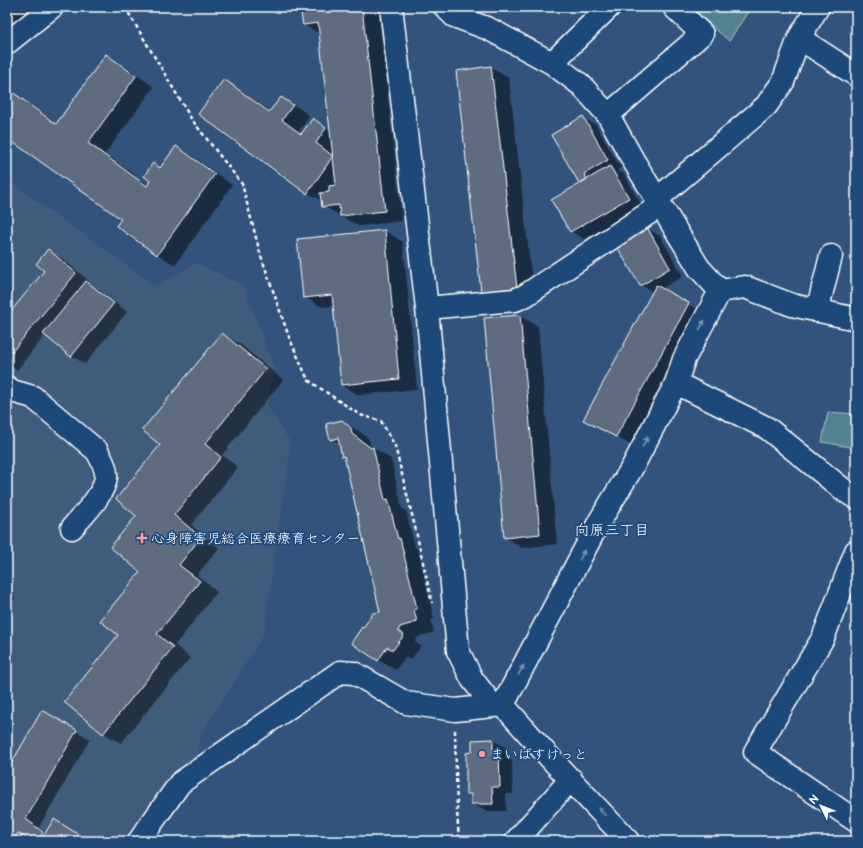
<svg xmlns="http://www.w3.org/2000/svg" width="863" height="848" font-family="'Balsamiq Sans','Klee One',sans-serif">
	<rect width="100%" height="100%" fill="#32547c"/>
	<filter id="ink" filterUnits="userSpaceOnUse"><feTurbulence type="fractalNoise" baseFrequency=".025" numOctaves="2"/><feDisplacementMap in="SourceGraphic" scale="8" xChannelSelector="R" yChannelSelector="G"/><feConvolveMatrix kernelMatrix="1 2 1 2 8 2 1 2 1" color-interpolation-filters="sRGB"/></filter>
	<g filter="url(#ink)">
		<path fill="#405b7d" d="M7,7h17l-17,15z
			M7,180l149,106 40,-23 48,23 30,82 -7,38 24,37 -27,190 -64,104 -4,22 -24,20 -20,20 -29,42h-116z"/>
		<path fill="#53838e" stroke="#a9c1c6" d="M691,7h60l-22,34z
			M828,412l28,2v34l-34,-6z"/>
		<path fill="#0007" d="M7,7h27l-27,22z
			M304,7h74l24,214 -43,5 -36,-20 -1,-5 -14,-8 -84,-113 18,11 29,21 10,-14 18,10 11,8 -11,15 4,3 10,-14 18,10 -11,-96 -16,-9 6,-12 -1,-3z
			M106,56l18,10 30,21 -49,67 44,31 27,-38 18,10 38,28 -57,80 -18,-11 -35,-35 -115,-82v-38l4,-6 18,10 29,21z
			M491,68l18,10 25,220 -34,4 -18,-10z
			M583,118l13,7 25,43 -4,2 7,4 18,32 -58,33 -14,-8 11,-47 -29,-49z
			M647,228l13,8 23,40 -22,13 45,25 -72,133 -32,-18 51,-137 -12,-7z
			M385,231l18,11 14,147 -58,6 -18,-10 -7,-79 -12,1 -18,-10z
			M48,251l14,7 27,23 -1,2 12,7 27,22 -42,52 -13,-8 -27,-21 -28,35 -10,-6v-46l38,-47z
			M520,316l18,10 19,218 -35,4 -17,-11z
			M222,334l18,10 43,36 -61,75 16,12 -47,58 28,23 -22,27 20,17 -42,53 15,13 -69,85 -18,-10 16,-98 23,-63 -4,-57 24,-70z
			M7,413l7,6 -7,9z
			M342,421l18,11 9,7 1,6 21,14 11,49 4,3 9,36 3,2 16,70 -3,1 3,12 -16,5 -3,5 6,4 -10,14 -6,-3 -9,13 -18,-10 -14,-31 17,-17 -36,-155 -2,-1 -3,-12 -9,-5z
			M7,591l8,7 -8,10z
			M43,712l47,27 -51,88 7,6 21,-5 21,13h-81v-68z
			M493,740l14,8v9l5,4 1,33h-7v17h-20l-14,-7v-7l-5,-3 6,-41v-12z"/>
		<path fill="#5f6c7f" stroke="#fff" d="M308,7h54l23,204 -45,5 -1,-11 -17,2 -2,-14 9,-1v-6l7,-1 -18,-162 -15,2 -2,-12 8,-1z
			M106,54l30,22 -48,67 59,43 3,-5 -6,-5 9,-13 7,5 16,-22 39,28 -58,81 -41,-29 5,-7 -114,-81v-41l4,-6 45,33z
			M491,66l26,222 -36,4 -25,-221z
			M224,79l45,33 12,-15 12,8 -11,15 19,14 12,-16 13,10 -10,15 17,13 -26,38 -109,-80z
			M583,116l25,44 -24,14 3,5 -8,4 -28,-48z
			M610,166l19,32 -59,34 -19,-32z
			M647,227l23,41 -30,18 -24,-41z
			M385,230l14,149 -58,6 -9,-90 -29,3 -6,-59z
			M48,249l28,24 -69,85v-42l37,-45 -8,-7z
			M86,281l28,22 -43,54 -28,-23z
			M656,285l33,18 -73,134 -33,-17z
			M520,315l20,219 -36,4 -20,-220z
			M222,333l44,36 -61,75 16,13 -47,58 27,22 -22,28 21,16 -43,53 16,13 -70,87 -39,-32 54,-67 -18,-14 40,-49 -30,-25 26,-31 -20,-17 44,-54 -18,-15z
			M342,420l9,8 1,6 19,14 2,-1 12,53 3,-1 10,40 2,-1 17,71 -3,1 3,12 -17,5 -2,4 6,4 -11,15 -6,-3 -9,14 -27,-18 11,-16 1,1 10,-15 7,-1 -36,-156 -2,1 -4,-19 -8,2 -4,-16z
			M42,710l35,20 -51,89 17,13 -5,9h-8l-12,-8 -5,8h-6v-70z
			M493,739v13h6l1,35h-8l1,17h-22v-10h-5v-41l6,-1v-12z
			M54,819l33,21 -1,1h-46z"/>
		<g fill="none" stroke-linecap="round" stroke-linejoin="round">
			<defs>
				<path id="minor" d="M391,7l36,301 31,343 14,28 21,27 10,-1
					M445,7l9,9 35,13 63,34 29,22 27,30 25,45 66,108 21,23 -36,68 -8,24 -44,85 -33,54 -96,183
					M799,38l57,37
					M7,43l45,-36
					M552,63l57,-56
					M608,115l94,-81 -28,-27
					M657,199l109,-93 17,-24 16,-44 19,-31
					M720,291l25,-4 47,18 64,14
					M427,308l88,-8 11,-5 135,-90
					M817,311l14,-55
					M676,383l91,45 78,63 11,7
					M7,387l5,4 21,6 64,54c4,8 10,17 9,26 -2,18 -23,38 -34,51
					M856,551l-33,87 -68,114 101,69
					M503,705l48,54 77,82
					M139,841l41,-58 160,-111 14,1 52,30 49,7 38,-4
					M516,841l55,-62"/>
			</defs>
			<use href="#minor" stroke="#fff" stroke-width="25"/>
			<path stroke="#fff" stroke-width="2.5" stroke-dasharray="4 3" stroke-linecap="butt" d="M125,7l67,113 50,64 18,69 29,84 19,43 52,35 21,6 14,25 21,85 16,72
				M708,7l7,5 3,-5
				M455,730l2,81 2,30"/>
			<use href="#minor" stroke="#1f4a7a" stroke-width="22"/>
		</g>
		<defs><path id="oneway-solid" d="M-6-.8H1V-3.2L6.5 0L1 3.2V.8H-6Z"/></defs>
		<g fill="#7992af">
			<use href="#oneway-solid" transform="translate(702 325) rotate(-62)"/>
			<use href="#oneway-solid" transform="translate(645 442) rotate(-62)"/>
			<use href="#oneway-solid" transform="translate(582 555) rotate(-62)"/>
			<use href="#oneway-solid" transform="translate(521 670) rotate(-62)"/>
			<use href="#oneway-solid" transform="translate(602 812) rotate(-133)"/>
		</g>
	</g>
	<g fill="#ff9aa2" stroke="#1f4a7a" stroke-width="1.5">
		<path d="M140 532h4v4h4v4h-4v4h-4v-4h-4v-4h4z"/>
		<circle cx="482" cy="754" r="4"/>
	</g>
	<g text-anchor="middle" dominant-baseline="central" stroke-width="3.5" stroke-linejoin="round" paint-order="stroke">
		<g font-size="14" fill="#fff" stroke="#1f4a7a" text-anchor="start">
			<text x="151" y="538">心身障害児総合医療療育センター</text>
			<text x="490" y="754">まいばすけっと</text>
		</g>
		<g font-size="15" fill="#fff" stroke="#1f4a7a">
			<text x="612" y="530">向原三丁目</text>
		</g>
	</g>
	<rect width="863" height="848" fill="none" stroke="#1f4a7a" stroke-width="24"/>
	<rect x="12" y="12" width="839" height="824" fill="none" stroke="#fff" stroke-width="1.5" filter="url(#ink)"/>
	<g transform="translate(821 806) rotate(313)" stroke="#1f4a7a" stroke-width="3" paint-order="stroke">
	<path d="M0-3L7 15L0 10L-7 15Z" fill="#ffffff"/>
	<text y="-6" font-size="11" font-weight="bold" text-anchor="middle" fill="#ffffff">N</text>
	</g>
</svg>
